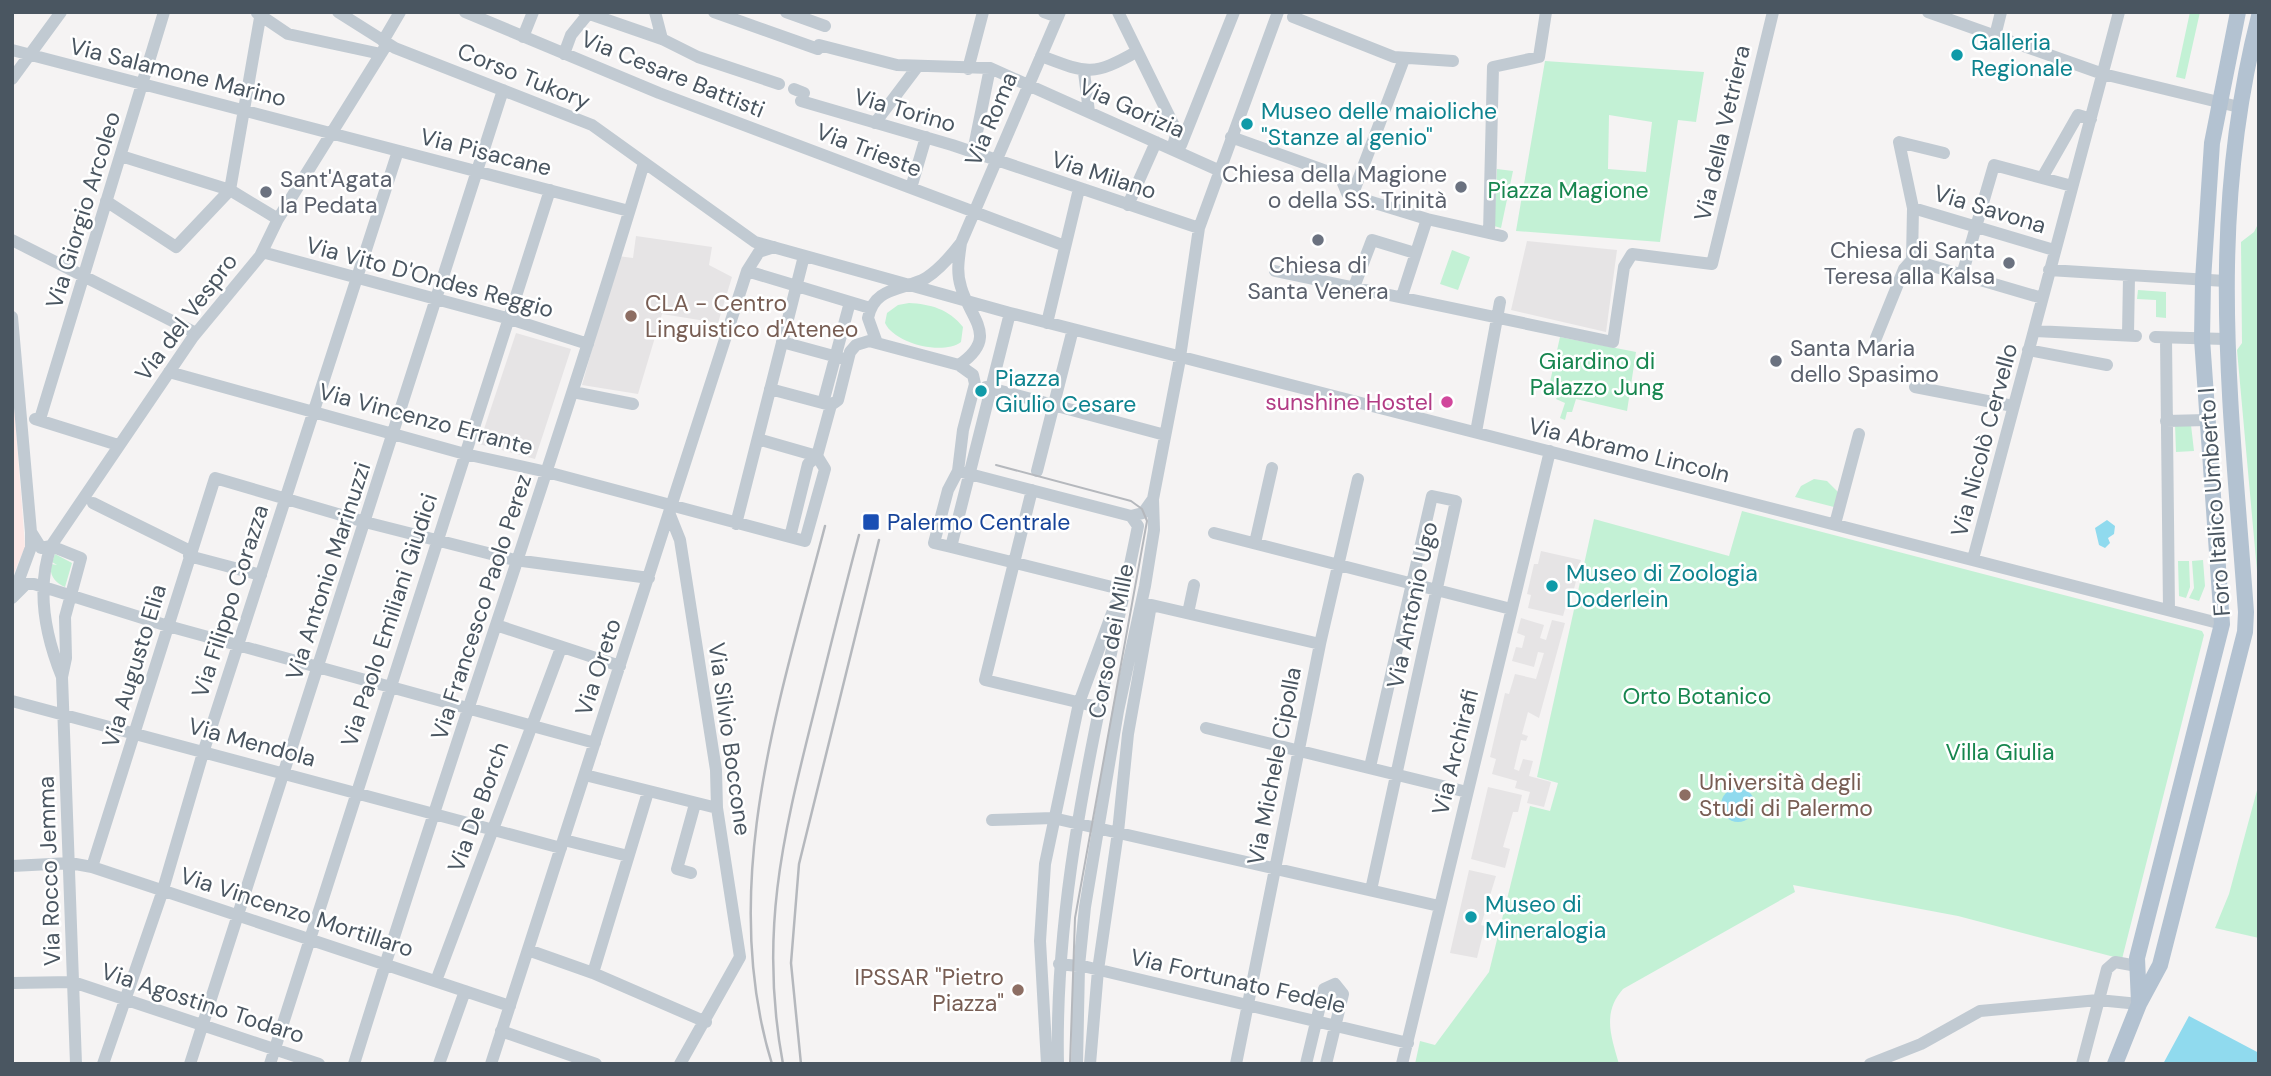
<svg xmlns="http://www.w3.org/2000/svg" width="2271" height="1076" font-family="'DM Sans',sans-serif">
	<rect width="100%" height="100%" fill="#f5f3f3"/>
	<path fill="#e6e4e5" d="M636,236l76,11 -3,18 23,12 -14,46 -56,-9 -24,80 -56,-9 36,-129 15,2z
		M1527,241l90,9 -11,82 -95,-22z
		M516,333l55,16 -36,110 -56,-15z
		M1541,551l40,9 -12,50 -4,-1 -2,7 -35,-8 3,-13 -4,-1 7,-30h4z
		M1521,618l23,7 -4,13 6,2 6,-20 13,3 -26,95 -11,-6 -6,22 6,2 -2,5 -5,-1 -7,29 5,2 4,-12 10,2 -4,15 22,6 -7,25 -17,-4 3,-11 -15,-4 2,-7 -25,-7 4,-15 -6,-2 15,-64 4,1 6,-20 21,5 8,-26 -6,-1 -4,15 -22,-6 4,-14 6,1 3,-12 -8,-3z
		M1488,787l34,8 -4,17h-5l-10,35 7,2 -5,19 -34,-9z
		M1469,870l27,6 -15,49 4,1 -8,32 -27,-5z"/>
	<path fill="#fce8e6" d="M12,376l13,171 -13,31z"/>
	<path fill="#c3f1d5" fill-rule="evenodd" d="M2190,12h10l-15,67 -9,-2z
		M1545,61l159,11 -8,50 -18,-2 -18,122 -144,-11zM1609,115l43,7 -6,50 -38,-3z
		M1497,169l16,2 -12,57 -7,-2z
		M2259,222v371l-22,-243 5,-7 -1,-101 13,-10z
		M1452,250l18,7 -12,33 -18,-6z
		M2138,290l28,2v26l-10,-1v-17l-19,-1z
		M909,303c21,1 40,6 54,24l-2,15c-19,14 -67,1 -76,-19l2,-10 11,-8z
		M1560,337l76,15 -9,59 -51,-12 -4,13h-5l-2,8 -5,-2 5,-15 -9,-4 7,-12 -13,-5z
		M2175,424l16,1 3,26 -18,1z
		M1814,479l13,2 11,11 -4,15 -39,-10 6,-11z
		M1742,511l460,120 2,4 -82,324 -164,-43 -165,-31 2,7 -172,97c-21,24 -12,47 -4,75h-204l5,-23 15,4 54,-73 41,-166 20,5 8,-28 -21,-6 57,-258 135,37z
		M55,554l17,9 -7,24c-10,-4 -16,-12 -14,-23l6,1 -5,-3z
		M2203,560l2,26 -6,15 -10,-3 5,-10 -2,-27z
		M2178,561h11l1,26 -4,11 -7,-2z
		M2259,783v155l-44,-10 14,-34z"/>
	<path fill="#90daee" d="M2107,520l8,6 -1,8 -6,4 2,5 -5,5 -6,-3 -4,-17z
		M1721 805a17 17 0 1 1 34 0a17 17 0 1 1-34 0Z
		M2189,1016l70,37v11h-96z"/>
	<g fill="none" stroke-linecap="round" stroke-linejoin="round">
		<path stroke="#c1cad2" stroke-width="12" d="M338,12l57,36 197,77 163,117 255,71 1212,311
			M465,12l194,81 406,153
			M584,12l78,27 36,18 81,27
			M655,12l7,27
			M714,12l104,37
			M786,12l39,14
			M1044,12l14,5
			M1118,12l59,120 -5,17
			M1928,12l175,62 136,33
			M257,13l31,21 93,20
			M1293,17l101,40 59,4
			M1995,36l6,-24
			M523,37l10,-25
			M383,41l17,-29
			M819,45l78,20 93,3 228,102
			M12,50l617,161
			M564,54l7,-19 17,-21
			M1041,56c45,17 51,21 95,-4
			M968,69l15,-57
			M1084,72l5,40
			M12,79l49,-67
			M794,89l10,4
			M801,101l151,44 247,83
			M875,123l43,-57
			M1231,137l109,39 7,17 5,3 75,23 75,17
			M1181,145l53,-133
			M973,152l17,-84
			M121,156l109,34 48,29
			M2042,178l36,-63 13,4
			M911,188l15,-51
			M1352,196l52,-137
			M106,201l70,46 54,-57 31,-178
			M1128,205l28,-63
			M1913,208l141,42
			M1489,233l4,-166 46,-10 7,-45
			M12,240l184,93
			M262,252l248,67 78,25
			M1912,260l1,-52 -14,-66 45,11
			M1912,260l130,38
			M2049,270l176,11
			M747,271l123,37
			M1275,271l338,71 11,-75 8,-13 80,10 61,-252
			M1962,275l32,-110 78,21
			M1354,287l18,-47 43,13
			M1402,296l25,-77
			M12,317l19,215v15l-17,46
			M1047,323l32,-134
			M2035,331l101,5
			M2128,335l1,-59
			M2155,337l70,2
			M1876,338l28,-69 8,-9
			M2166,338l3,272
			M782,342l59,16
			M877,343l-9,-25c6,-32 35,-27 58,-40 14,-9 25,-22 35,-35
			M2028,350l79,15
			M959,365c41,-28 11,-46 2,-78 -5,-15 -2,-29 0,-44l99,-231
			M169,372l296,82 82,18 258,69 20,-72 -8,-13 14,-51 7,-5 12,-48 6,-7 13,-4 90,24 14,10 2,9 -12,46 -5,41 173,45 12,-3 10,-14
			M986,387l179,48
			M1915,387l98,19
			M770,389l60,16
			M573,392l60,12
			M823,403l27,-101
			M35,419l83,26
			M40,419l124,-407
			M2166,421l41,-1
			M1476,432l24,-130
			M758,439l59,17
			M958,471l-10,19 -14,53 17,4 59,-234
			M1037,471l36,-142
			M1032,490l-47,190 113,27
			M93,503l97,48
			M670,515l10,25 36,230 1,38 23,149 -60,107
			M736,524l68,-268
			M1835,524l24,-90
			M31,532l10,16 10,-2 30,12 -16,59 1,41 -4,19 14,387
			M1214,533l297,76
			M790,537l18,-73 9,-8
			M1255,543l17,-75
			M951,547l173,43
			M189,556l72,19
			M1973,559l146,-547
			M12,598l14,-14h8l134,42 427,117
			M1143,603l177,41
			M1188,613l6,-28
			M496,625l124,41
			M62,677c-17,-42 -26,-88 -11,-131l142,-209 67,-81 18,-37 109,-175
			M12,701l549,147
			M1206,728l261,64
			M1370,767l62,-271 24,5 -85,389
			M585,775l132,33
			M992,820l61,-2 386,88
			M564,840l64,16
			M12,866l58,-3 22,4 418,139
			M92,867l123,-389 150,44 150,38 134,18
			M691,873l-14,-4 18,-65
			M528,950l65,23 113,49
			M1059,964l28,3 321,76
			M593,973l55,-181
			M436,981l125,-333
			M12,983l61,-1 246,82
			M501,1031l95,33
			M103,1064l59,-171 41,-140 195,-602
			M190,1064l313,-974
			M270,1064l280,-874
			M354,1064c93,-302 199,-599 290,-901
			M439,1064l26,-73
			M491,1064l256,-793 12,-19 15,-5
			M1047,1064l-7,-123 5,-77 34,-161 36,-98
			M1058,1064c-4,-183 44,-360 80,-538l-7,-10
			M1077,1064l2,-98 6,-59 33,-196 27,-125 9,-56 -1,-31 26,-135 20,-136 79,-216
			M1090,1064l8,-94 20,-138 10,-98 23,-129
			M1236,1064l84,-420 38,-165
			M1306,1064l18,-75 11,-5 8,10 -17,70
			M1402,1064l148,-613
			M1870,1064l51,-20 59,-33 118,-11 41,4
			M2082,1064l25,-95 8,-7 22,4"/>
		<path stroke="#b3c2d1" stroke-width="16" d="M2139,1003l-2,-45 85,-334 -20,-285 1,-59 9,-137 26,-131
			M2115,1064l24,-60 21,-39 85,-333 1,-20c-15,-208 -40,-389 13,-596"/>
		<path stroke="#b5b8bd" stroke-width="2" d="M996,465l135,36 11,8 5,12 -72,397 -5,146"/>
		<path stroke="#b5b8bd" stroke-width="2.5" d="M772,1064c-55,-178 8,-365 53,-538
			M783,1064c-24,-128 -1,-225 30,-348 15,-60 30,-121 46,-181
			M801,1064l-10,-101 8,-99 80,-324"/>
	</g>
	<g fill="#0f9aa8" stroke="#fff" stroke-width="2.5">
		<circle cx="1957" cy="55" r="7"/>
		<circle cx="1247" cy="124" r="7"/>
		<circle cx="981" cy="391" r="7"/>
		<circle cx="1552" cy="586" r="7"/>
		<circle cx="1471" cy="917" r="7"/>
	</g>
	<g fill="#6b7280" stroke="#fff" stroke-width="2.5">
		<circle cx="1461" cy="187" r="7"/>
		<circle cx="266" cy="192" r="7"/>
		<circle cx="1318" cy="240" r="7"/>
		<circle cx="2009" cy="263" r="7"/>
		<circle cx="1776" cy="361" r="7"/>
	</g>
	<g fill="#8d6e63" stroke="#fff" stroke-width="2.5">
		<circle cx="631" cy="316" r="7"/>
		<circle cx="1685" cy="795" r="7"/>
		<circle cx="1018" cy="990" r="7"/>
	</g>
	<circle fill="#d1479c" stroke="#fff" stroke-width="2.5" cx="1447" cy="402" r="7"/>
	<rect fill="#1a4fb4" stroke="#fff" stroke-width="2.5" x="862" y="513" width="18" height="18" rx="3.5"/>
	<g text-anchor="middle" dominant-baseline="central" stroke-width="5" stroke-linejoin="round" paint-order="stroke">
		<g font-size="23" fill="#0d838f" stroke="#fff" text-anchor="start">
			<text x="1971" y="42">Galleria<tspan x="1971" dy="26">Regionale</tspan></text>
			<text x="1261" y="111">Museo delle maioliche<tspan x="1261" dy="26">"Stanze al genio"</tspan></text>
			<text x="995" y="378">Piazza<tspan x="995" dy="26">Giulio Cesare</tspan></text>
			<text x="1566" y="573">Museo di Zoologia<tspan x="1566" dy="26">Doderlein</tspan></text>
			<text x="1485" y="904">Museo di<tspan x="1485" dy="26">Mineralogia</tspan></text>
		</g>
		<g font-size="23" fill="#4a5661" stroke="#fff">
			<text transform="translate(178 72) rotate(14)">Via Salamone Marino</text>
			<text transform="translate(673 74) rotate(22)">Via Cesare Battisti</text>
			<text transform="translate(524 76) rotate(22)">Corso Tukory</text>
			<text transform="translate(1132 108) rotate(24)">Via Gorizia</text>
			<text transform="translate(905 110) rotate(16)">Via Torino</text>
			<text transform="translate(991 119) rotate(-67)">Via Roma</text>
			<text transform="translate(1722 133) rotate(-77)">Via della Vetriera</text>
			<text transform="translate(869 150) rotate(21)">Via Trieste</text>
			<text transform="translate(486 152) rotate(14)">Via Pisacane</text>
			<text transform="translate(1104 175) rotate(18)">Via Milano</text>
			<text transform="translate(1990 209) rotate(17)">Via Savona</text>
			<text transform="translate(83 210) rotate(-73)">Via Giorgio Arcoleo</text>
			<text transform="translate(430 277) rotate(15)">Via Vito D'Ondes Reggio</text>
			<text transform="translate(186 317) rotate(-53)">Via del Vespro</text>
			<text transform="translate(426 419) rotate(15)">Via Vincenzo Errante</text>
			<text transform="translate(1984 440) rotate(-75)">Via Nicolò Cervello</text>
			<text transform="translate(1629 450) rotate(14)">Via Abramo Lincoln</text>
			<text transform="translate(2214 502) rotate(-94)">Foro Italico Umberto I</text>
			<text transform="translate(328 571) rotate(-72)">Via Antonio Marinuzzi</text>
			<text transform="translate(230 601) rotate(-72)">Via Filippo Corazza</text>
			<text transform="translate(1412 605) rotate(-78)">Via Antonio Ugo</text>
			<text transform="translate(481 607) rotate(-72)">Via Francesco Paolo Perez</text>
			<text transform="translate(389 620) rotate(-72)">Via Paolo Emiliani Giudici</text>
			<text transform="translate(1111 641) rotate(-79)">Corso dei Mille</text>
			<text transform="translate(134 666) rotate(-73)">Via Augusto Elia</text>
			<text transform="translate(598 667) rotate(-72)">Via Oreto</text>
			<text transform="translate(730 739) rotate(82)">Via Silvio Boccone</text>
			<text transform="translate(252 742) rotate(15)">Via Mendola</text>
			<text transform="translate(1455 752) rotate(-76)">Via Archirafi</text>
			<text transform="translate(1274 766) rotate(-79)">Via Michele Cipolla</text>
			<text transform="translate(478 807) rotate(-70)">Via De Borch</text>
			<text transform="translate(49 871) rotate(-92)">Via Rocco Jemma</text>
			<text transform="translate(297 912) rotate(18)">Via Vincenzo Mortillaro</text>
			<text transform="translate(1238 981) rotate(13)">Via Fortunato Fedele</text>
			<text transform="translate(203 1003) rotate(18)">Via Agostino Todaro</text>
		</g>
		<g font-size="23" fill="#5b616d" stroke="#fff" text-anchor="end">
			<text x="1447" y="174">Chiesa della Magione<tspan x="1447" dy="26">o della SS. Trinità</tspan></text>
			<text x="280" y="179" text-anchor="start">Sant'Agata<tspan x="280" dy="26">la Pedata</tspan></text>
			<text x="1995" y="250">Chiesa di Santa<tspan x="1995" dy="26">Teresa alla Kalsa</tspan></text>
			<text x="1318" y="265" text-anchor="middle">Chiesa di<tspan x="1318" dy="26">Santa Venera</tspan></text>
			<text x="1790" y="348" text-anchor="start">Santa Maria<tspan x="1790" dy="26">dello Spasimo</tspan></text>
		</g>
		<g font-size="23" fill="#17864f" stroke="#fff">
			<text x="1568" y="190">Piazza Magione</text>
			<text x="1597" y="361">Giardino di<tspan x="1597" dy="26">Palazzo Jung</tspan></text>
			<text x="1697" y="696">Orto Botanico</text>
			<text x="2000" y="752">Villa Giulia</text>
		</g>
		<g font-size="23" fill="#785e54" stroke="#fff" text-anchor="start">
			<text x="645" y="303">CLA - Centro<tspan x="645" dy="26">Linguistico d'Ateneo</tspan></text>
			<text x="1699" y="782">Università degli<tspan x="1699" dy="26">Studi di Palermo</tspan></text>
			<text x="1004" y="977" text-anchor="end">IPSSAR "Pietro<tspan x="1004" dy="26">Piazza"</tspan></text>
		</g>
		<g font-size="23" fill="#b23c85" stroke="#fff" text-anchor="end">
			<text x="1433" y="402">sunshine Hostel</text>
		</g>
		<g font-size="23" fill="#164399" stroke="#fff" text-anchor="start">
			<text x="887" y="522">Palermo Centrale</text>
		</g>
	</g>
	<rect width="2271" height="1076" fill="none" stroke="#4a5661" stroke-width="28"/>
</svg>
